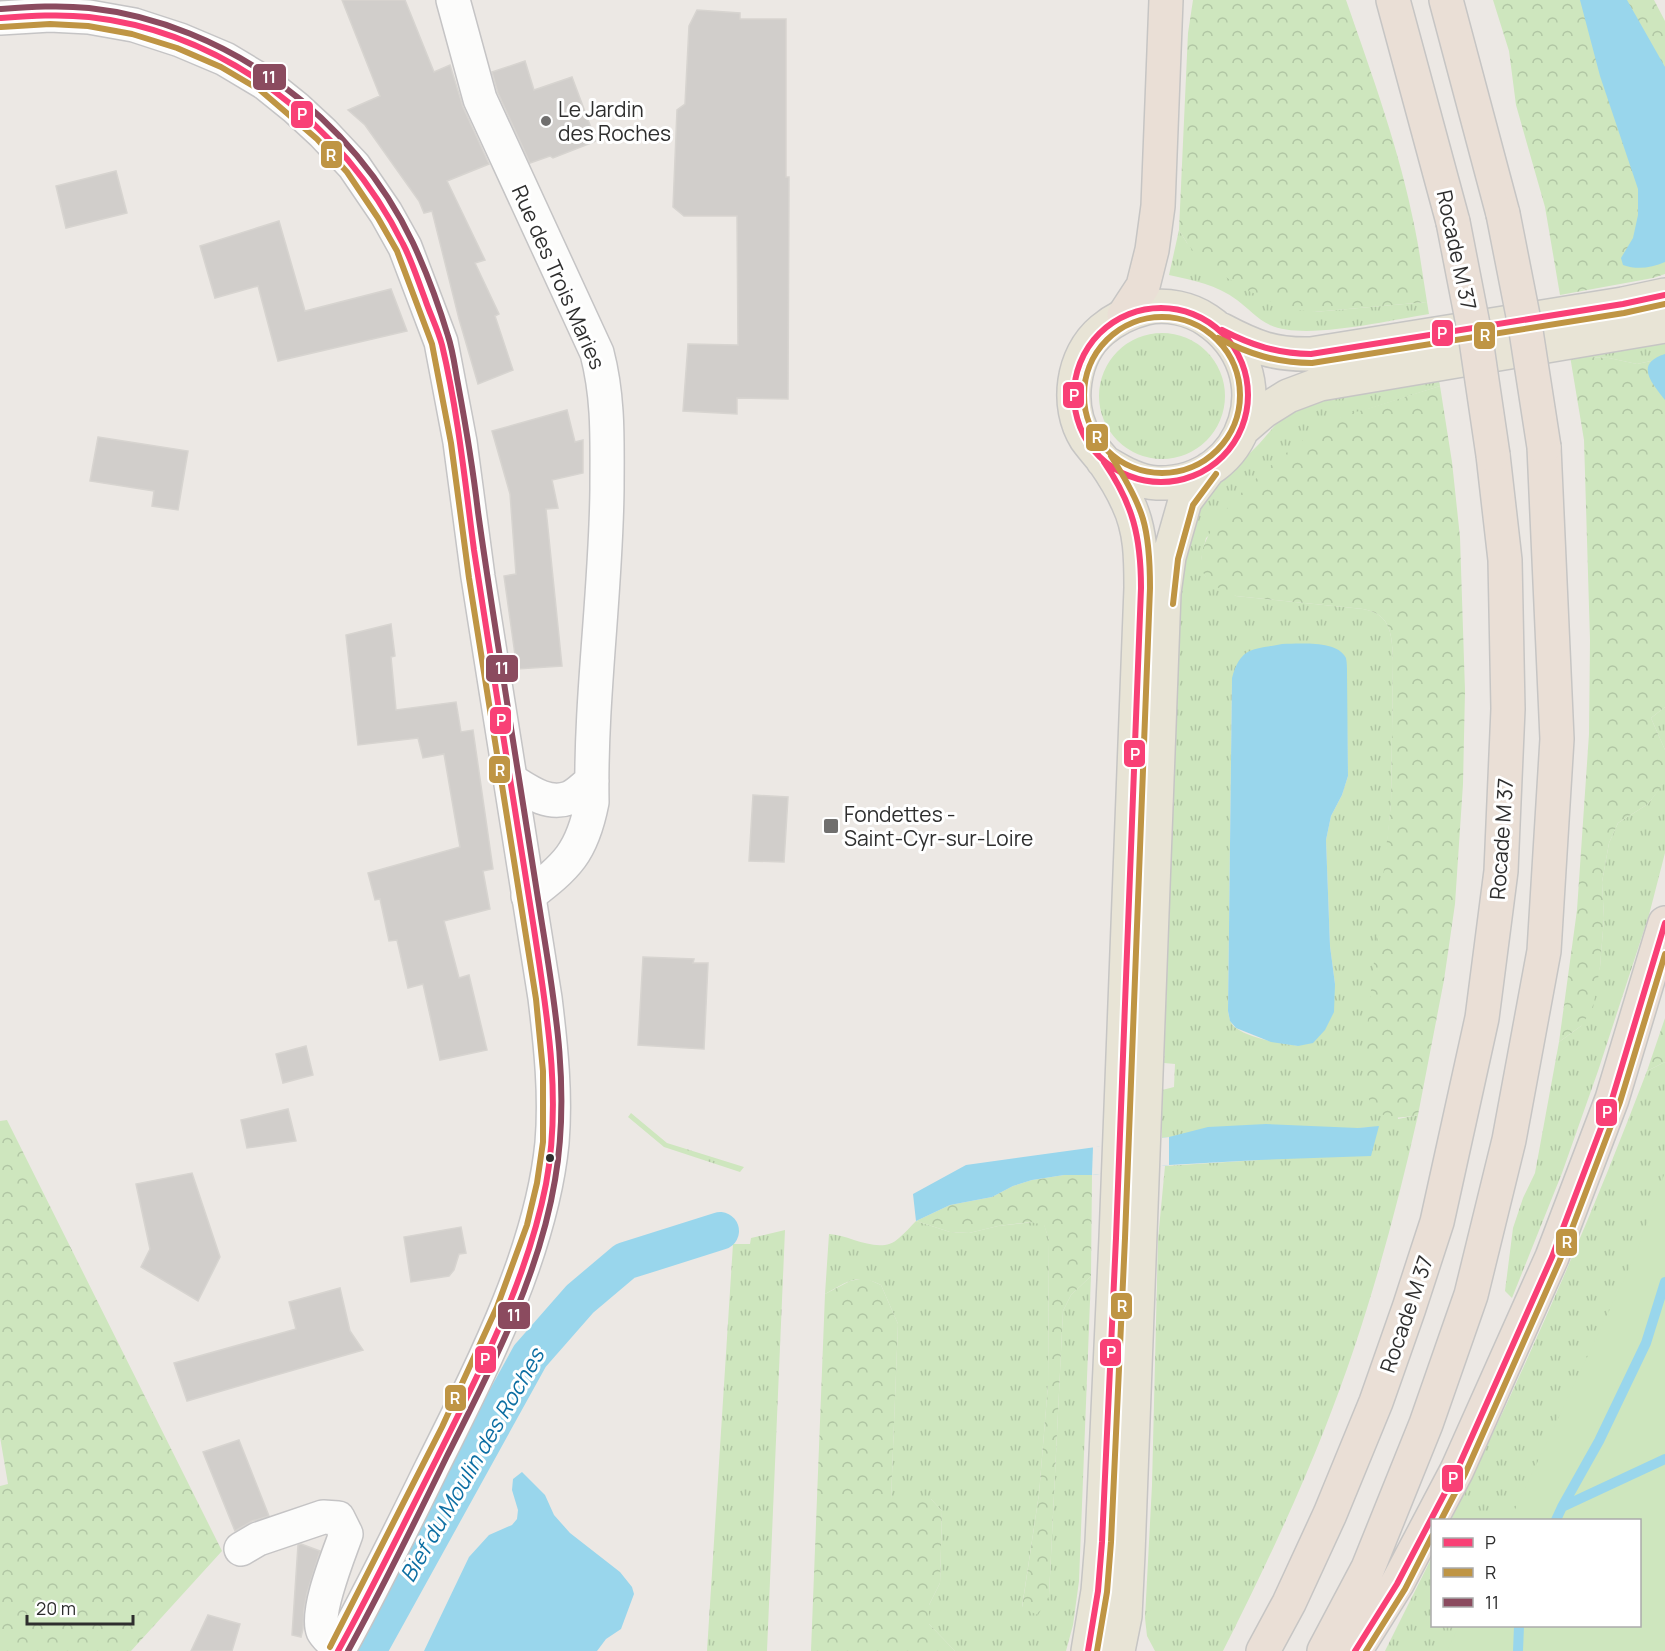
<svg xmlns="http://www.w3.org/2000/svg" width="1665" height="1651" font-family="Manrope,sans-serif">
	<defs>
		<pattern id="grass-tufts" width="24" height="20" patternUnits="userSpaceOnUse" patternTransform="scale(1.5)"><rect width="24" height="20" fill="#cee6be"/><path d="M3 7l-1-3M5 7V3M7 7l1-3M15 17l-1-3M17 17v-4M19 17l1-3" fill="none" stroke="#b1c6a4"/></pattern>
		<pattern id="forest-crowns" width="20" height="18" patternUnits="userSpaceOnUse" patternTransform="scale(1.5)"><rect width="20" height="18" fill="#cee6be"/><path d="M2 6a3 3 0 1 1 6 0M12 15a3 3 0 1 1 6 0" fill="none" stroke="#b1c6a4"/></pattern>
	</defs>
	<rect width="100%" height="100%" fill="#ece8e4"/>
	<path fill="url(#grass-tufts)" fill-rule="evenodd" d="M1179,230l8,13 127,69 113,-10 2,12c-39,6 -125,27 -159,11 -13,-6 -22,-17 -33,-25 -20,-15 -44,-20 -68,-25z
		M1099 396a63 63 0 1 1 126 0a63 63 0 1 1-126 0Z
		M1665,339v19l-28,6 -28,-6 -39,-2z
		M1437,369l3,17 -100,32 -134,120 -5,21 4,17 31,20 127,13c29,5 29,27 30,52l-2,142 -10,108 17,208 20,-4c-24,106 -53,212 -93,313 -30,76 -65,150 -102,223h-68l-8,-15 -2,-18 7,-133 6,-246 7,-73 94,-6 119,-33 -216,11v-48l12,-3 1,-23 -11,-1 18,-506 15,-51 62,-62 19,-22 27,-19zM1346,658l2,118 -6,19 -11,21 -5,24 4,106 5,38 -37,62c-17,-3 -47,-7 -62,-18 -6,-4 -7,-11 -8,-17l4,-333z
		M1665,707v43l-14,-32z
		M1665,781v72l-16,62 -51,156 -36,102 -50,125 -7,-7 8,-63 10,-30 12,-25 24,-131 22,-16 19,-59 4,-49 -2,-36 7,-39 9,-20 30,-19z
		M1665,1062v589h-280l47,-94v69h208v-106h-189c72,-146 138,-296 196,-449z
		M631,1113l36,30 77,24 -4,5 -76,-25 -36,-30z
		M916,1221l34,11 19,1 29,-7 34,-4 12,2 5,16 -1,144 -9,110 -17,113 27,-11 14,-285 8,-16 20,-19 -12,305 -6,44 -7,26h-111l-26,-27v-19l11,-22 2,-72 -11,-12h-40l7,-175 -17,-39c-26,-12 -33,-3 -56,9l4,-60c22,1 51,22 70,4 6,-5 11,-11 17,-17z
		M785,1230l-18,421h-60l26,-407h17l1,-6z"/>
	<path fill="url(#forest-crowns)" d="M1193,0h153c26,75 54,151 69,229 5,24 8,49 12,73l-113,10 -30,-4 -39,-19 -42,-26 -16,-20 -8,-13 9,-197z
		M1493,0h161l11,21v253l-12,4 -93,17 -15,-88 -29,-102 -7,-54z
		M1570,356l39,2 28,6 28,-6v349l-14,11 14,32v32l-17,22 -30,19 -9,20 -7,39 2,36 -4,49 -7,41 -12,18 -22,16 18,-132 12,-176 1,-94 -6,-200z
		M1440,386l12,76 8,75 5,154 -2,93 -8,120 -11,76 -26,135c-52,11 -53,-17 -54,-60l27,-252 2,-142c-1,-25 -1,-47 -30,-52l-127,-13c-10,-4 -25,-10 -31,-20 -28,-46 98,-141 134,-158 10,-5 21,-7 31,-10 23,-7 46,-15 70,-22z
		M1665,1018v44l-18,9z
		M7,1120l215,431 -91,100h-131v-165l8,-2 -8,-47v-316z
		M1064,1175h28l-1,101 -20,19 -8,16 -14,285 -11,19 -16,-7 17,-114 9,-110 1,-144 -5,-15 -13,-3 -33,4 -29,7 -19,-1 -34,-11 34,-16 42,-8 21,-11 19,-6z
		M865,1278l16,7 17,39 -7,175h40l11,12 -2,72 -11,22v19l26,27h-144l14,-357 25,-13z"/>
	<path fill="#cee6be" d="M1665,1172v479h-218l12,-25h181v-106h-130l126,-266z"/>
	<path fill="#99d6ec" d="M1580,0h47l38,67v195c-14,6 -28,8 -42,3l-2,-7 12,-20 5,-23v-26l-38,-113z
		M1665,354v46c-12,-16 -32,-36 0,-46z
		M1282,644c17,0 55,-4 64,14 1,4 1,11 1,15l1,103 -6,19 -11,21 -5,24 4,106 5,38 -1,28 -9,18 -12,13 -15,3 -27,-4 -35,-14 -6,-7 -2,-10 4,-333c9,-32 21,-28 50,-34z
		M1266,1124l92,4 21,-2 -8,30 -112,4 -90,5 -77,10h-28l-32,5 -19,6 -21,11 -42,8 -34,16 -3,-27 53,-29 203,-28 39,-10z
		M522,1472l23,23 9,20 16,18 50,39 12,15 2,7 -13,35 -15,10 -9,12h-173l45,-94 20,-22 23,-10 5,-6 1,-9 -6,-20 1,-11z"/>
	<path fill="#ece8e4" d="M1169,1137v28l-77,10 1,-28z"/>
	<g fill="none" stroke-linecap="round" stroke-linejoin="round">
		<path stroke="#99d6ec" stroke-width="10" d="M1562,1507l37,-66 47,-98 19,-61
			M1556,1520l6,-13 103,-48
			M1518,1651l1,-25"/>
		<path stroke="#99d6ec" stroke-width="38" d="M367,1651l163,-295 50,-57 45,-38 95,-30"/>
	</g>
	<path fill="#d1cecb" stroke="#d7d4d0" stroke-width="1.5" d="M342,0h63l29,72 16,-7 13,42 26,57 -42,17 38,79 -10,3 24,51 -4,2 18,54 -35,14 -19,-65 -27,-108 -8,2 -5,-12 -54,-76 -17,-15 32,-14z
		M697,10l43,3v6h46v158h3l-1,222 -51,-1v16l-54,-3 5,-67 50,1 -1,-129h-53l-11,-9 4,-97 8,-6 4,-78z
		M525,61l9,29 38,-13 24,64 -43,17 -3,-2 -20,7 -32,-70 -6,-21z
		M116,171l11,42 -61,15 -10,-42z
		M279,221l26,90 86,-22 16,42 -129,30 -20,-75 -43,12 -15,-52z
		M567,410l8,32 8,-2v33l-31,7 6,28 -12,1 16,157 -45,3 -13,-93 12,-2 -6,-80 -18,-63z
		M98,437l90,14 -10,59 -26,-4 2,-15 -64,-10z
		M391,624l4,32 -4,1 5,53 60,-8 5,30 12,-2 20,139 -10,2 7,38 -46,12 15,57 10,-3 18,75 -47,10 -17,-76 -15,4 -11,-48 -8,1 -9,-42 -5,1 -7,-27 92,-26 -16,-93 -21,4 -5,-20 -60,7 -12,-110z
		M753,795l35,2 -4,65 -35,-1z
		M643,957l51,2 -1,4h15l-4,86 -66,-4z
		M306,1046l7,29 -30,8 -7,-29z
		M288,1109l8,32 -49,7 -6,-28z
		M192,1173l28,84 -22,44 -57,-34 9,-18 -14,-65z
		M461,1227l5,26 -7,1 -5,16 -5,6 -38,6 -7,-45z
		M340,1288l10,43 13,19 -176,51 -13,-38 122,-34 -7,-27z
		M239,1440l30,76 -17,5 -17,10 -32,-79z
		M301,1544l19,7 -13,42 -3,16 -1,20 -2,8 -9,-2 6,-90z
		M208,1615l32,9 -8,27h-41z"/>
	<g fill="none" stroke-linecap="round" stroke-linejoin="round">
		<defs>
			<path id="street" d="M453,0l27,99 117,254c12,46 10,89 10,136 -1,104 -17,209 -15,313 -10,51 -25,64 -64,94
				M512,781c16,10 36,25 57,17 8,-3 16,-12 23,-17
				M241,1549l17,-10 65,-22 15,1 8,16c-7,20 -31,78 -23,97 3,6 11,12 16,17"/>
			<path id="secondary" d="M0,18l50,-3 39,2 45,8 46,15 45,19 40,24 31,25 27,25 31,33 32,47 19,34 36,95 19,100 18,135 67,421c6,49 11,97 7,145 -11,111 -72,228 -121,326 -30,61 -60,123 -93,182"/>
			<path id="primary" d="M1222,330c32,17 52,25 89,24l312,-50 42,-9
				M1243,429l21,-18 24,-15 32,-12 345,-58
				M1088,1651l10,-60 4,-49 14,-304 25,-650c0,-29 0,-58 -13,-85 -6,-14 -16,-30 -25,-43 -6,-7 -12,-14 -17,-21 -21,-33 -14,-84 16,-109 13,-11 28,-18 44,-22 20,-5 45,1 61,12 76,51 42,165 -50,163 -20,-1 -37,-12 -54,-22
				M1118,1651l7,-35 3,-62 36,-961 5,-36 16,-56 24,-32"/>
			<path id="highway" d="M1393,0l60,222
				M1446,0l57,214
				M1124,315l19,-29 9,-36 6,-44 8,-206
				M1263,1651l26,-48 41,-89 46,-112 33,-94 28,-86 45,-204 19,-147 7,-162 -3,-149 -12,-105
				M1324,1651l44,-83 58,-144 45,-129 38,-155 35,-189 13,-212 -13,-292
				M1355,1651l42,-67 60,-114 95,-213 60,-158 53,-176"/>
		</defs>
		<use href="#street" stroke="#c5c4c5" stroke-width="36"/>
		<use href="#secondary" stroke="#c5c4c5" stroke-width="36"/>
		<use href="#primary" stroke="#c6c5c4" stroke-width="36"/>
		<use href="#highway" stroke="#c6c5c4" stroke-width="36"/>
		<use href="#street" stroke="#fcfcfb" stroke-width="33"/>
		<use href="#secondary" stroke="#fcfcfb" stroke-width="33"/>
		<use href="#primary" stroke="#e8e4d6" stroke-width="33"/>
		<use href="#highway" stroke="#eadfd6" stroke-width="33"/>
		<defs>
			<path id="highway-bridge" d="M1503,214l23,117 18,116
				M1453,222l23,118 17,115"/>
		</defs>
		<use href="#highway-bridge" stroke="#c6c5c4" stroke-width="36" stroke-linecap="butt"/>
		<use href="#highway-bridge" stroke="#eadfd6" stroke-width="33"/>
		<defs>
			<path id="bus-1" d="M0,18c30,-2 59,-4 89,-1 135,15 254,107 314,227 9,17 15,37 22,55 5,15 13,31 17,46 16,67 23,137 32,205 9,61 19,123 29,185 10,65 21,129 31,194 13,85 28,170 12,255 -19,97 -66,187 -109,274 -33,65 -64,130 -99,193
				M1074 395a87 87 0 1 1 174 0a87 87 0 1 1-174 0Z
				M1222,330c29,15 56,24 89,24l312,-50 42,-9
				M1088,1651l10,-60 4,-49 14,-304 25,-650c0,-51 -8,-84 -37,-126
				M1355,1651l42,-67 60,-114 95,-213 60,-158 53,-176"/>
			<path id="bus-2" d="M1,27l49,-3 38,2 44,8 45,14 44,19 39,23 57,49 30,33 31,46 19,33 35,93 19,99 18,135 67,421 7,72v71l-6,41 -10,42 -30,82 -55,120 -112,220
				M1084 395a78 78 0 1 1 156 0a78 78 0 1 1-156 0Z
				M1218,338c31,16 59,25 94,25l312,-50 41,-9
				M1173,604l5,-45 15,-54 23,-31
				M1441,1520l24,-46 95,-214 60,-158 45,-148
				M1097,1651l10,-59 4,-50 14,-304 25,-650c0,-61 -6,-80 -39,-132
				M1366,1651l39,-62 27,-53"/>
			<path id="bus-3" d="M0,9c30,-2 59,-4 89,-1 138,15 265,110 324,235 13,28 26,63 35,93 5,15 7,32 10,48 8,43 15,85 20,128 10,72 22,144 33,216 10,65 21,130 31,196 14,85 28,170 13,256 -16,97 -64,189 -108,276 -32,66 -64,131 -99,195"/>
		</defs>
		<use href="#bus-1" stroke="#fff" stroke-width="10"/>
		<use href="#bus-2" stroke="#fff" stroke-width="10"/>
		<use href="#bus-3" stroke="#fff" stroke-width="10"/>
		<use href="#bus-1" stroke="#f94076" stroke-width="6"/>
		<use href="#bus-2" stroke="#bf9544" stroke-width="6"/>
		<use href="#bus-3" stroke="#8b4b5f" stroke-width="6"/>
	</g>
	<g fill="#706f6e" stroke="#fff" stroke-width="2">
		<circle cx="546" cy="121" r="6"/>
		<rect x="823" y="818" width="16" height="16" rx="3"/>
	</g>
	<circle fill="#2e2e2e" stroke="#fff" stroke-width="2" cx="550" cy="1158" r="5"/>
	<g text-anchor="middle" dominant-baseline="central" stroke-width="6" stroke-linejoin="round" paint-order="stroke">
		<g font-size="21" fill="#2e2e2e" stroke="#fff" text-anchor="start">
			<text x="558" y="109">Le Jardin<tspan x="558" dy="24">des Roches</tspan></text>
			<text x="844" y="814">Fondettes -<tspan x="844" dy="24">Saint-Cyr-sur-Loire</tspan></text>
		</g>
		<g font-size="21" fill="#2e2e2e" stroke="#fff">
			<text transform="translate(1457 250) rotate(78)">Rocade M 37</text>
			<text transform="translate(559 277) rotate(66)">Rue des Trois Maries</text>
			<text transform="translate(1501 839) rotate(-86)">Rocade M 37</text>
			<text transform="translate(1406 1314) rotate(-71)">Rocade M 37</text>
		</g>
		<g font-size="22" font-style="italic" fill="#0d6fa3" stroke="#fff">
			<text transform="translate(472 1465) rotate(-60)">Bief du Moulin des Roches</text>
		</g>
	</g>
	<g stroke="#fff" stroke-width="2">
		<rect x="252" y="63" width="35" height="28" rx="6" fill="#8b4b5f"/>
		<rect x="290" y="100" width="24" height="29" rx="6" fill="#f94076"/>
		<rect x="320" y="140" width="23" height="29" rx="6" fill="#bf9544"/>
		<rect x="1431" y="319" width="23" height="28" rx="6" fill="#f94076"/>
		<rect x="1473" y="321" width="23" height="29" rx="6" fill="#bf9544"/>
		<rect x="1062" y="381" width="23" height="28" rx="6" fill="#f94076"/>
		<rect x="1085" y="423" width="24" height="29" rx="6" fill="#bf9544"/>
		<rect x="485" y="654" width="34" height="29" rx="6" fill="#8b4b5f"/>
		<rect x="489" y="706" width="23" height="29" rx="6" fill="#f94076"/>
		<rect x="1123" y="739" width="23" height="29" rx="6" fill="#f94076"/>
		<rect x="488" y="755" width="23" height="29" rx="6" fill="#bf9544"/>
		<rect x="1595" y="1098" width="23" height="29" rx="6" fill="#f94076"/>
		<rect x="1555" y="1228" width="23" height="29" rx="6" fill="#bf9544"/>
		<rect x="1110" y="1292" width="23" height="28" rx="6" fill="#bf9544"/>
		<rect x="497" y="1301" width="34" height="29" rx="6" fill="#8b4b5f"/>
		<rect x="1099" y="1338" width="23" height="29" rx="6" fill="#f94076"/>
		<rect x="474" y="1345" width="23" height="29" rx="6" fill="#f94076"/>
		<rect x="444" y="1384" width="23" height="28" rx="6" fill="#bf9544"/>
		<rect x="1441" y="1464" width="23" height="29" rx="6" fill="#f94076"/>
	</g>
	<g font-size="16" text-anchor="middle" font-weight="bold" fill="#fff">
		<text x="269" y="83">11</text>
		<text x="302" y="120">P</text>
		<text x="331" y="161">R</text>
		<text x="1442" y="339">P</text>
		<text x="1485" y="341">R</text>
		<text x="1074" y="401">P</text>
		<text x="1097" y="443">R</text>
		<text x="502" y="674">11</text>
		<text x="501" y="726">P</text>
		<text x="1135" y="760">P</text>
		<text x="500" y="776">R</text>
		<text x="1607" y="1118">P</text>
		<text x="1567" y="1248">R</text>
		<text x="1122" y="1312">R</text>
		<text x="514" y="1321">11</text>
		<text x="1111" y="1358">P</text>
		<text x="485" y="1365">P</text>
		<text x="455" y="1404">R</text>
		<text x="1453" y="1484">P</text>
	</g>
	<rect x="1431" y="1519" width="210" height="108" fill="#ffffff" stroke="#ababab" stroke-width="1.5"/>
	<rect x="1443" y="1538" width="30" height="9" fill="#f94076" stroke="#ababab" stroke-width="1.5"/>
	<text x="1485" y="1549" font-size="18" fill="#2e2e2e">P</text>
	<rect x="1443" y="1568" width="30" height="9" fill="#bf9544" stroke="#ababab" stroke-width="1.5"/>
	<text x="1485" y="1579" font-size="18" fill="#2e2e2e">R</text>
	<rect x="1443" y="1598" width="30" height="9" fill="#8b4b5f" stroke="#ababab" stroke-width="1.5"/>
	<text x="1485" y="1609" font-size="18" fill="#2e2e2e">11</text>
	<path d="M27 1615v9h106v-9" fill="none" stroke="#2e2e2e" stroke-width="3"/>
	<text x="36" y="1615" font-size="18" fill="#2e2e2e" stroke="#ffffff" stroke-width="4.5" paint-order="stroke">20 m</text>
</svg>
